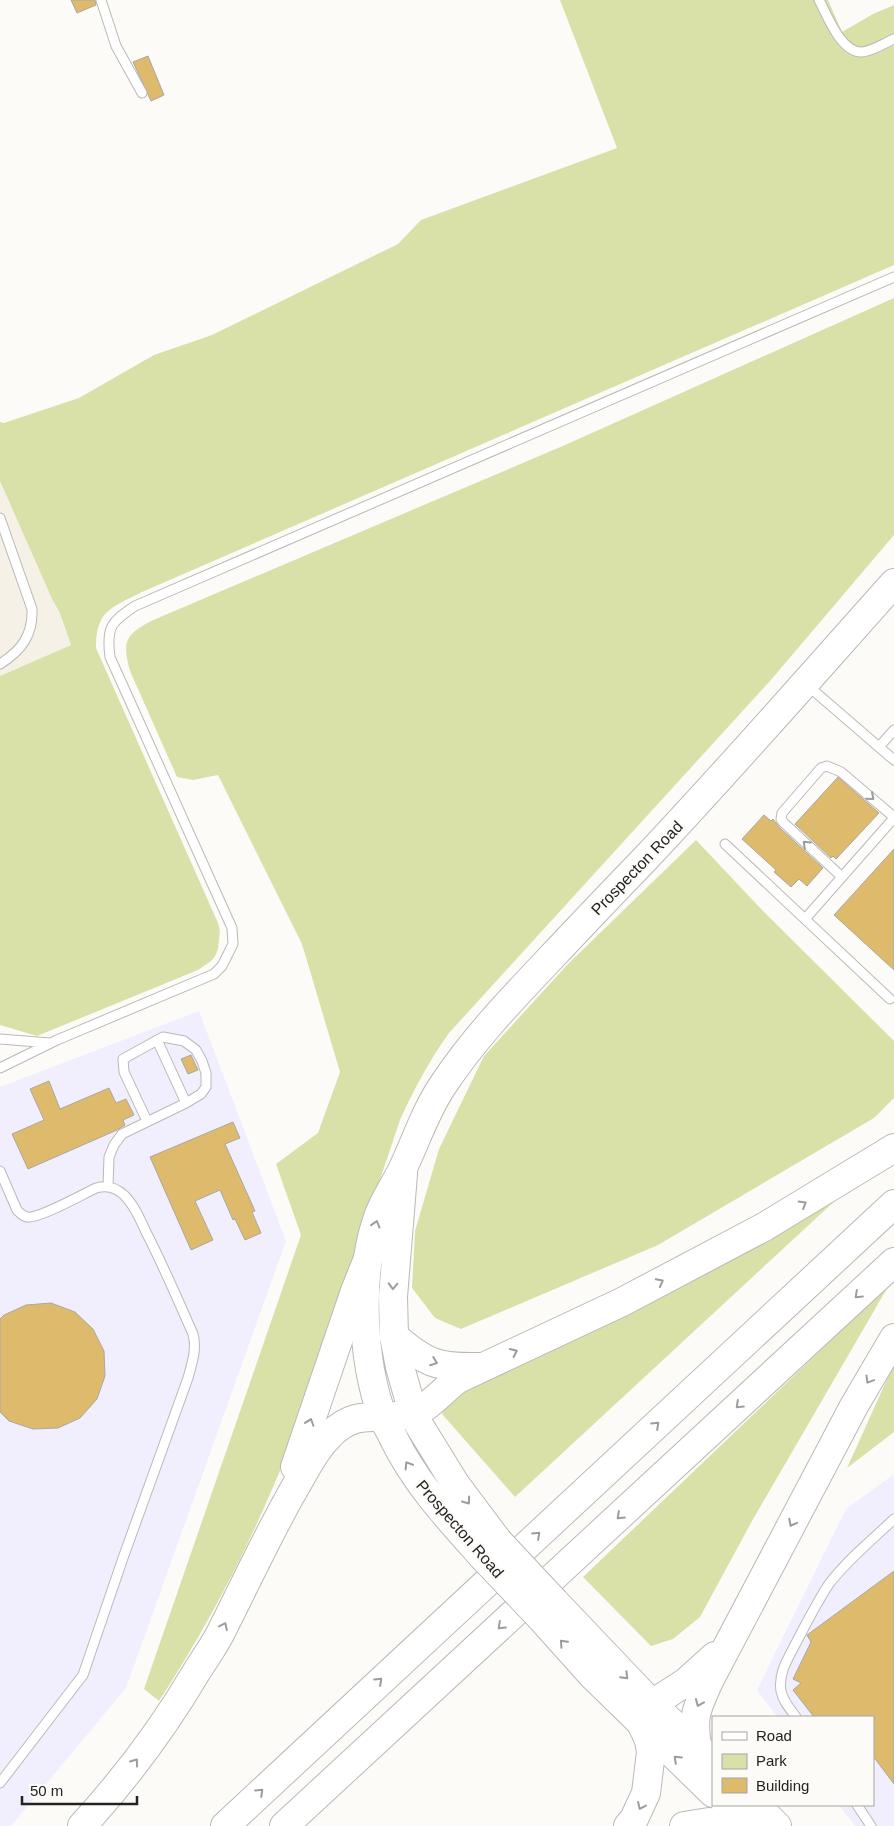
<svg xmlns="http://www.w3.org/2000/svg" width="894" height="1826" font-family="Arial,sans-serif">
	<rect width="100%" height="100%" fill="#fdfbf8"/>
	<path fill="#f6f1e6" d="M0,481l52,118 7,12 3,11 9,23 -71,31z"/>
	<path fill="#f1effd" d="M199,1011l87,230 -160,447 -115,138h-11v-739z
		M894,1474v352h-39l-16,-21h34v-88h-96l-20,-27 89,-181z"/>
	<path fill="#d9e1a9" d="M560,0h268l14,32 31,-18 21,-9v260l-752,327c-31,16 -46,18 -46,56l122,275c2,6 2,10 1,16 -1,19 -6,21 -21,31l-161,66 -37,-11v-349l71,-31 -12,-34 -7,-12 -52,-118v-59l4,1 75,-25 75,-43 58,-20 186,-91 23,-24 196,-72z
		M894,298v237l-124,146 -321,352c-20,28 -35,56 -49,87l-108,321c-37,94 -78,175 -133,260l-15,-12 157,-454 -25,-71 42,-31 22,-61 -38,-128 -84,-169 -25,5 -16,-3 -47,-106c-8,-29 -5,-36 21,-50l414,-176z
		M696,840l69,73 129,128v57l-20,20 -216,127 -197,84 -26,-11 -23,-30 3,-57 24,-82 45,-93 84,-92z
		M865,1173l-350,324 -73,-83 15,-32 89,-29 100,-47z
		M889,1285l-137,236 -52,96 -27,22 -22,7 -68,-69z
		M894,1364v68l-47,36 46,-102z"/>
	<path fill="#deba6d" stroke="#aaa8a5" d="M71,0h24l1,5 -19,8z
		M148,56l16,39 -13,6 -18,-39z
		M838,777l41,36 -43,46 -3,-3 -2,2 -36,-34z
		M764,815l7,6 2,-2 7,9 43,40 -16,18 -8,-7 -8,8 -17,-15 2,-2 -34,-31z
		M894,849v121l-60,-55z
		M191,1055l7,15 -10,4 -7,-15z
		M49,1081l11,28 49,-21 7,15 10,-4 8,16 -11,5 2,5 -8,5 -89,39 -16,-35 32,-14 -14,-31z
		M233,1122l7,16 -15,6 30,67 -3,1 9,21 -16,7 -10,-21 -2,1 -13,-30 -25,11 18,39 -22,10 -41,-93z
		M51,1303l24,9 18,17 11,22 1,25 -8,23 -17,19 -22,10 -25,1 -24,-8 -9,-9v-93l4,-4 22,-10z
		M894,1571v213l-21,-28v-39h-59l-21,-27 8,-7 -8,-4 18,-37 -4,-7z"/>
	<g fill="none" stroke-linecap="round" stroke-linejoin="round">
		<defs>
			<path id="service" d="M101,0l15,46 26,47
				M819,0c8,15 22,53 43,52 11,-1 22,-9 32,-13
				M0,518l32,91c1,26 -10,41 -32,55
				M807,685l87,75
				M879,747l15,-17
				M725,844l165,155
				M842,877l-58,-54 -3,-4 1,-6 39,-45 6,-2 14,6 53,45
				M805,919l89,-101
				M0,1039l50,4
				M157,1040l29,63
				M0,1068l57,-28 157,-66 8,-8 11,-22 -1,-16 -122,-271c-4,-30 1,-35 25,-51l759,-329
				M0,1171l17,39c3,3 5,6 10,7 12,2 56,-23 69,-29 11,-3 19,-1 28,7 10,10 16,24 22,37 17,33 32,68 47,102 4,15 -1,29 -5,44l-65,180 -40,117 -83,108
				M108,1186l1,-29 5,-12 8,-11 64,-31 15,-9 5,-7v-14l-4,-12 -6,-11 -12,-9 -21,-4 -40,22 1,13 23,49
				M796,1717c-6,-8 -13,-16 -15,-26 -3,-19 8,-34 16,-50 10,-19 20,-39 32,-57 18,-24 43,-44 65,-65
				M857,1805l14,21"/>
			<path id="primary" d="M403,1174l-10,123 1,39 6,31 13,46 6,12 37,60 42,56
				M483,1557c-34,-38 -68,-74 -90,-120 -3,-7 -8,-14 -11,-22 -20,-55 -24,-139 -5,-195 6,-20 19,-36 27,-54 13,-28 22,-56 39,-81 29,-44 65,-82 101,-120 33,-35 66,-70 100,-105 85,-90 167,-184 250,-277
				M555,1602l97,102 61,58
				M540,1617l52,58 121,118
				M726,1805l21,21
				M756,1805l21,21"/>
			<path id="motorway" d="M394,1336c32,28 45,32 86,31
				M295,1467l60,-176 14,-35
				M697,1746c-5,-32 0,-37 12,-65l145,-275 40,-68
				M82,1826c43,-47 82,-99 115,-155 8,-13 17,-25 24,-39 25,-49 48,-100 76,-148 10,-17 19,-36 34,-50 28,-28 51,-11 82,-21 17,-6 30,-23 45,-34l164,-77 142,-75 130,-79
				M225,1826l669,-622
				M284,1826l610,-564
				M628,1826l6,-7 12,-26 5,-41 -2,-12 -7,-15 10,-21 34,-22 29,-26
				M684,1826l25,-4 23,4"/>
		</defs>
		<use href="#service" stroke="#bab9b6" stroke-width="11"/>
		<use href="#primary" stroke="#bab9b6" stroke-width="30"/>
		<use href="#motorway" stroke="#bab9b6" stroke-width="30"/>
		<use href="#service" stroke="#fff" stroke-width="9"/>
		<use href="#primary" stroke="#fff" stroke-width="28"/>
		<use href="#motorway" stroke="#fff" stroke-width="28"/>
		<defs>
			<path id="primary-bridge" d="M498,1541l57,61
				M483,1557l57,60"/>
		</defs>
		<use href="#primary-bridge" stroke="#bab9b6" stroke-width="30" stroke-linecap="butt"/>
		<use href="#primary-bridge" stroke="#fff" stroke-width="28"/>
	</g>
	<defs><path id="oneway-chevron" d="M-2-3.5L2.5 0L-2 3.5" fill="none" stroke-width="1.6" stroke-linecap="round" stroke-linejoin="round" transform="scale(1.25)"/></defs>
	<g stroke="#9c9c9c">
		<use href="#oneway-chevron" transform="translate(871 797) rotate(41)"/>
		<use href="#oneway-chevron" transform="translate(806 844) rotate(-137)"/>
		<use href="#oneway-chevron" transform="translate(803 1204) rotate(-31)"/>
		<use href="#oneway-chevron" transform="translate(376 1224) rotate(-73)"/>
		<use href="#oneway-chevron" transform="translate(660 1282) rotate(-28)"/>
		<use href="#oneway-chevron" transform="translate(393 1286) rotate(92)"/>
		<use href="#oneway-chevron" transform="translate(858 1295) rotate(137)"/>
		<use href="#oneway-chevron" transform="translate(514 1352) rotate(-25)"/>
		<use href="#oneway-chevron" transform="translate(434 1362) rotate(21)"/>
		<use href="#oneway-chevron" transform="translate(869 1380) rotate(121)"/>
		<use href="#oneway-chevron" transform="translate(739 1405) rotate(137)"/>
		<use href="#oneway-chevron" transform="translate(310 1422) rotate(-71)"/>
		<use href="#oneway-chevron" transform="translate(656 1425) rotate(-43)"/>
		<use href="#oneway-chevron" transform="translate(408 1465) rotate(-122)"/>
		<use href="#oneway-chevron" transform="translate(467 1501) rotate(54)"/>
		<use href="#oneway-chevron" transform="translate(620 1516) rotate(137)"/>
		<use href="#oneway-chevron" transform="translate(792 1523) rotate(118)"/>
		<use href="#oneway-chevron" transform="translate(537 1535) rotate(-43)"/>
		<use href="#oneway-chevron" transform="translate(224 1626) rotate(-64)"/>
		<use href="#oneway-chevron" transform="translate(501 1626) rotate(137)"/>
		<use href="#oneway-chevron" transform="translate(563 1643) rotate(-133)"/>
		<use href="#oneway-chevron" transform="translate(625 1676) rotate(46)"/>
		<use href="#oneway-chevron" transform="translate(379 1681) rotate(-43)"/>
		<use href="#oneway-chevron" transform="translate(699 1703) rotate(113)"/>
		<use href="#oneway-chevron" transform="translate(677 1759) rotate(-136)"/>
		<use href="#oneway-chevron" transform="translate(135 1762) rotate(-54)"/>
		<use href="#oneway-chevron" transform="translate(260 1792) rotate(-44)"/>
		<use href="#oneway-chevron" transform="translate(641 1806) rotate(115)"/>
	</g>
	<g text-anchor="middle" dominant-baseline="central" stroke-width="5" stroke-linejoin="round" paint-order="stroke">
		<g font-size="16" fill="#232322" stroke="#fdfbf8">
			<text transform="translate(637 868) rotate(-46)">Prospecton Road</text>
			<text transform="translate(460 1529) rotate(49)">Prospecton Road</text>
		</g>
	</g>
	<rect x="712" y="1716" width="162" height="90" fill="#fdfbf8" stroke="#a6a5a2"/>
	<rect x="722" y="1732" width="25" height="8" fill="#ffffff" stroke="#a6a5a2"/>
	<text x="756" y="1741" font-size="15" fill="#232322">Road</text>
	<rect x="722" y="1754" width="25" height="15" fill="#d9e1a9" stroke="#a6a5a2"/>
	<text x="756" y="1766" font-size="15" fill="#232322">Park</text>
	<rect x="722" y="1778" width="25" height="15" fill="#deba6d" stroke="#a6a5a2"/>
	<text x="756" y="1791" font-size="15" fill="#232322">Building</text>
	<path d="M22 1796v8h115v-8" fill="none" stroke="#232322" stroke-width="2.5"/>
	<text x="30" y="1796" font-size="15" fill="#232322" stroke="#fdfbf8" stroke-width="4" paint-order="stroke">50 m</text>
</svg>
